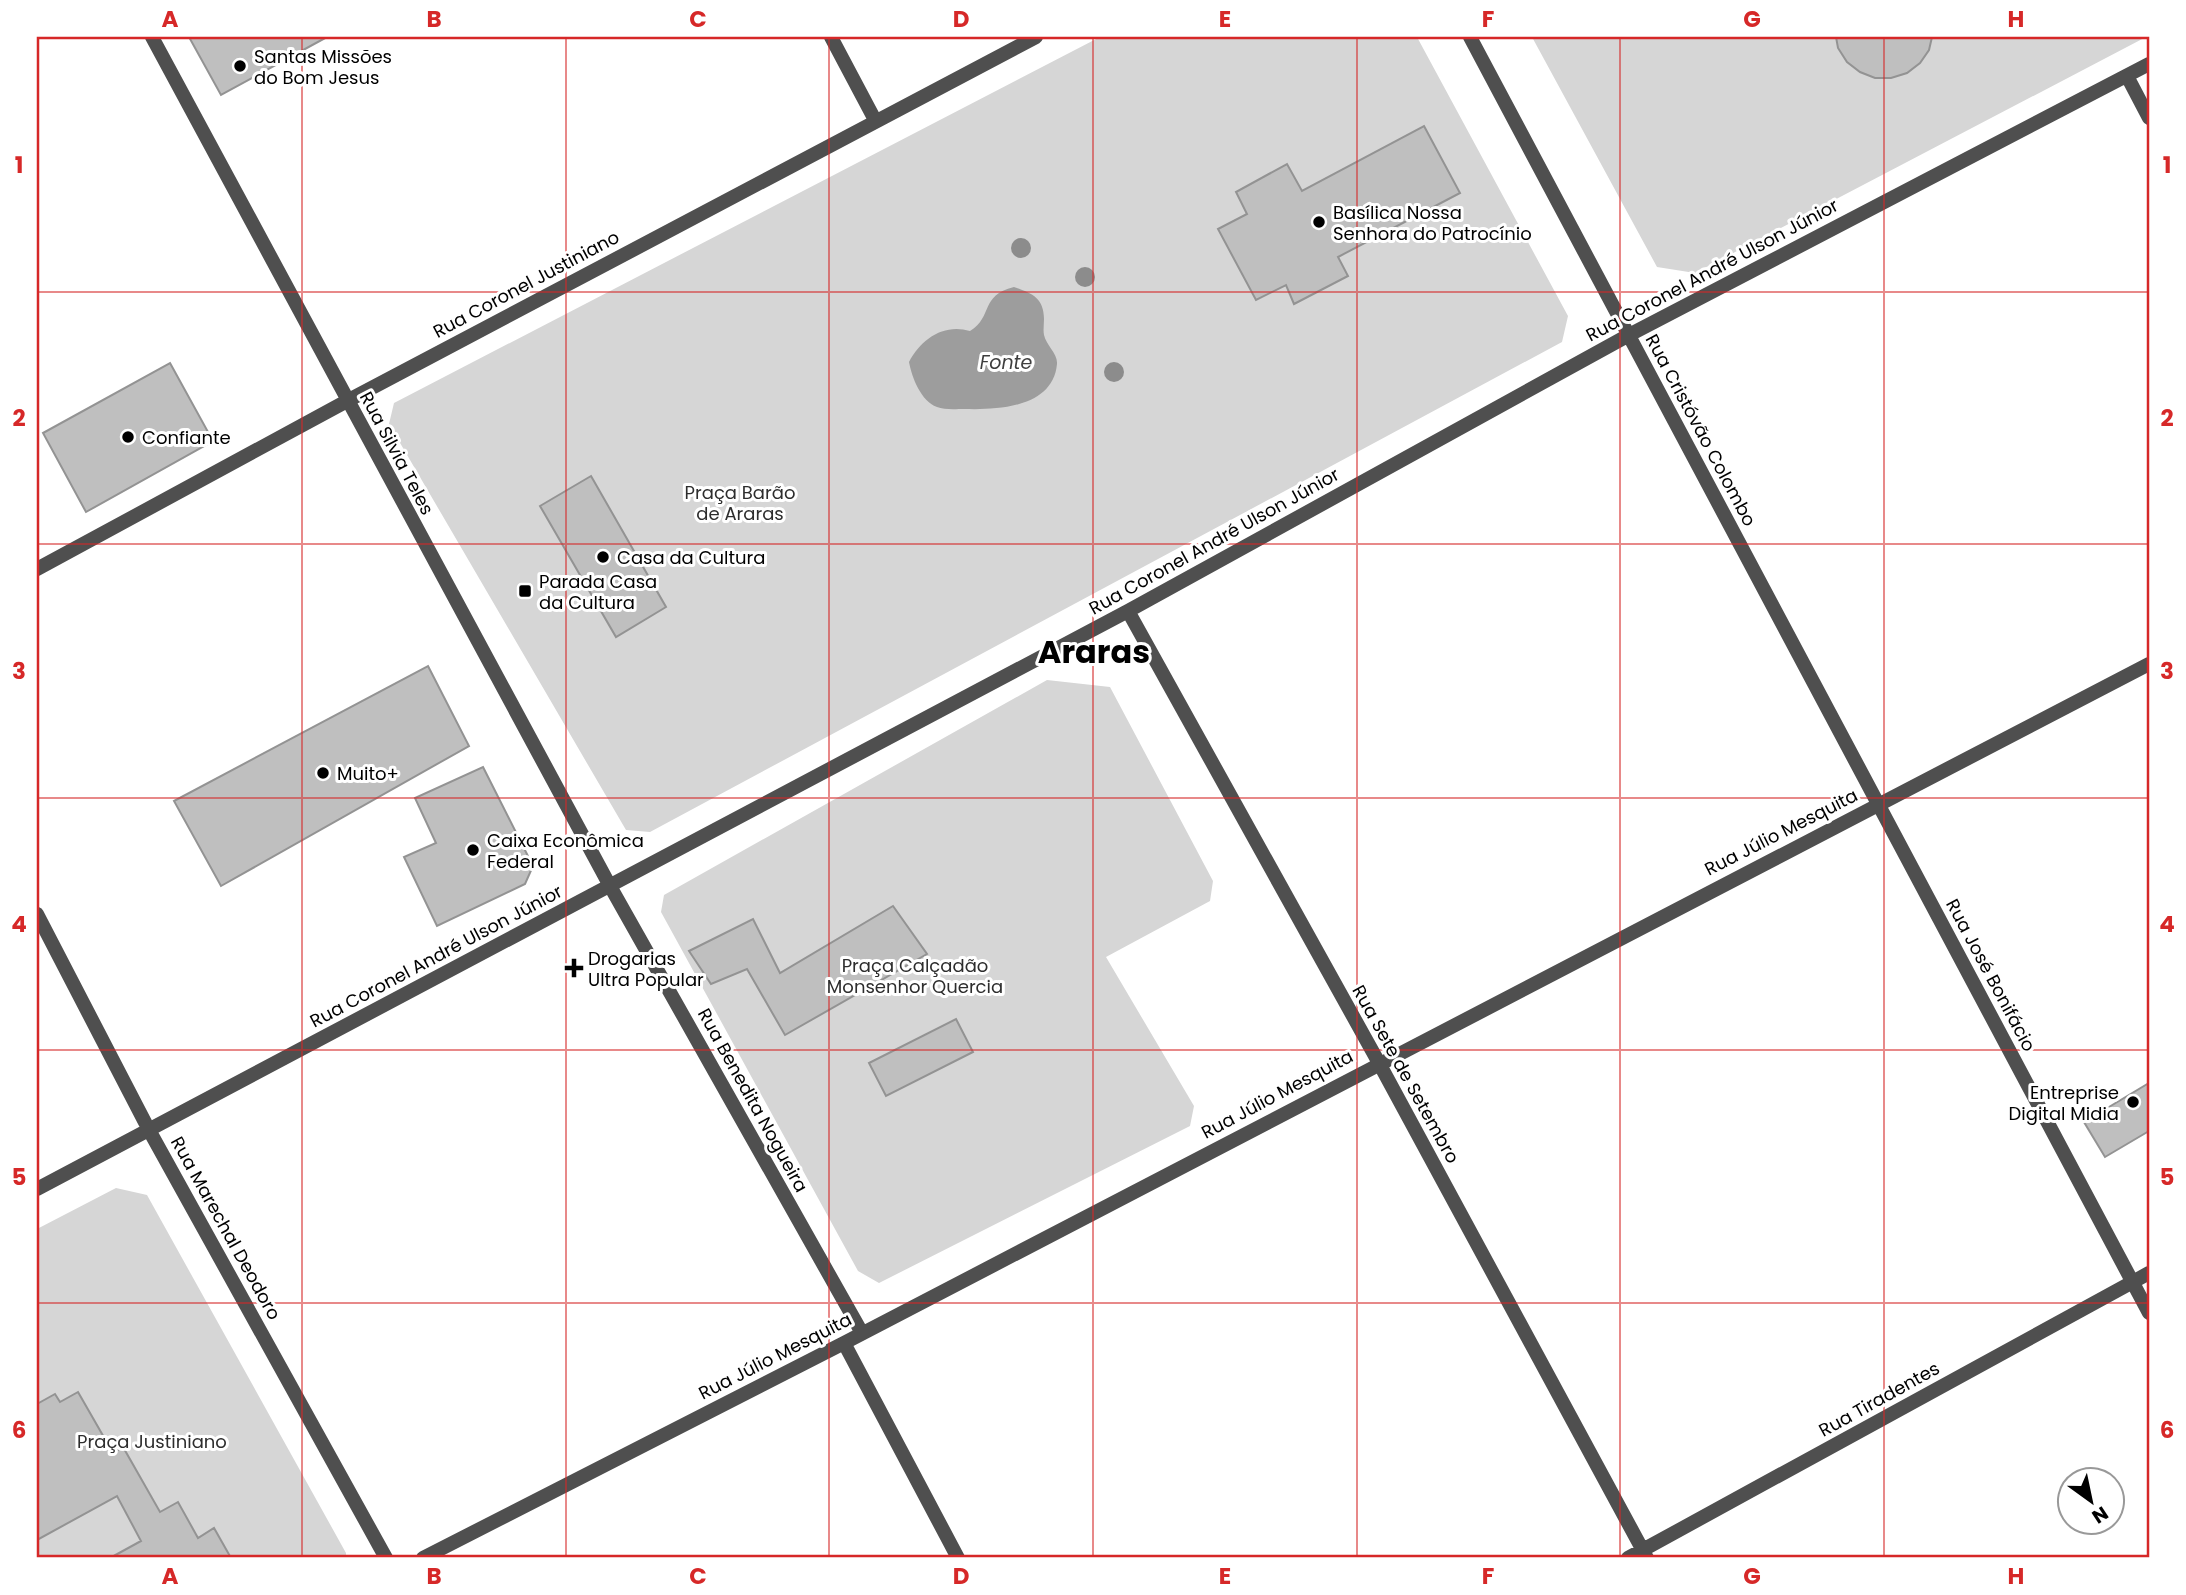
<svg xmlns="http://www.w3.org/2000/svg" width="2186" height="1595" font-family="Poppins,sans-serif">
	<rect width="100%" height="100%" fill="#fff"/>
	<path fill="#d6d6d6" d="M1100,37h317l151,279 -6,26 -912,490 -24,-2 -237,-406 5,-21z
		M1532,37h614l-451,236 -38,-6z
		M1047,680l63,7 103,194 -3,20 -104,56 88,149 -4,20 -311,157 -21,-12 -197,-359 3,-17z
		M116,1188l31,7 199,358v5h-309v-329z"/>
	<path fill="#9d9d9d" d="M1014,287c18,6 30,11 30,32 0,5 -1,11 0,16 2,10 14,19 13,29 -4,44 -60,46 -93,45 -8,0 -20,1 -27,-2 -16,-6 -25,-29 -28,-45 12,-23 35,-39 61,-31 24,-15 9,-35 44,-44z"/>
	<path fill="#bfbfbf" stroke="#939393" stroke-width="2" d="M189,37h138l-106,58z
		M1836,37h96l-3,13 -9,13 -13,10 -16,5h-16l-15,-6 -13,-10 -9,-14z
		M1424,126l36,67 -122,64 10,19 -54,28 -8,-19 -30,15 -38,-71 29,-15 -11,-22 51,-28 15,27z
		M170,363l43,78 -127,71 -43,-79z
		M591,476l75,131 -50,30 -76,-131z
		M428,666l41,80 -248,140 -47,-85z
		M483,767l50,99 -8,18 -88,42 -33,-69 32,-14 -21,-45z
		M893,906l34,48 -142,81 -38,-66 -36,15 -22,-33 64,-32 27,54z
		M956,1019l17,33 -87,44 -17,-33z
		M2149,1083v48l-44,26 -21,-35z
		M78,1392l35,61 10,-6 37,65 18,-10 20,36 16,-10 17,30h-121l31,-17 -24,-45 -80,44v-136l18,-10 5,8z"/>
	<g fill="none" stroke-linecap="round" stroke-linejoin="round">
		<path stroke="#4f4f4f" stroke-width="14" d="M152,37l458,849 252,447
			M831,37l44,83
			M1470,37l679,1276
			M2127,76l22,42
			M37,569l310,-168 689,-364
			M1128,611l251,452 268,495
			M37,914l112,216 237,428
			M37,1189l1091,-578 501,-276 520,-271
			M844,1343l114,215
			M423,1558l421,-215 1305,-679
			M1628,1558l521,-285"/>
	</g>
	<g fill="#8c8c8c">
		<circle cx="1021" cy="248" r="10"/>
		<circle cx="1085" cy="277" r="10"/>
		<circle cx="1114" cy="372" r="10"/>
	</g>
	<path fill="none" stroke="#d62828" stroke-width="2" stroke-opacity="0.55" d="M302,37v1521M566,37v1521M829,37v1521M1093,37v1521M1357,37v1521M1620,37v1521M1884,37v1521M37,292h2112M37,544h2112M37,798h2112M37,1050h2112M37,1303h2112"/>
	<g fill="#000" stroke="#fff" stroke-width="2.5">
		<circle cx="240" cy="66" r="7"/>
		<circle cx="1319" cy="222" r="7"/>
		<circle cx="128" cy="437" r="7"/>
		<circle cx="603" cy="557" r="7"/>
		<rect x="518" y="584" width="14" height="14" rx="3.5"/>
		<circle cx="323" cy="773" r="7"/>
		<circle cx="473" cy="850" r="7"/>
		<path d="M570.5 957.5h7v7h7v7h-7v7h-7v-7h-7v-7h7z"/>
		<circle cx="2133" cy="1102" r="7"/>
	</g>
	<g text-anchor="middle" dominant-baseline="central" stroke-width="6" stroke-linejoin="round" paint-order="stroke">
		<g font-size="18" fill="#000" stroke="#fff" text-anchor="start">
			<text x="254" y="56">Santas Missões<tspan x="254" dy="21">do Bom Jesus</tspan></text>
			<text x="1333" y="212">Basílica Nossa<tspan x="1333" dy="21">Senhora do Patrocínio</tspan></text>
			<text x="142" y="437">Confiante</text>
			<text x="617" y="557">Casa da Cultura</text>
			<text x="539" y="581">Parada Casa<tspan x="539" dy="21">da Cultura</tspan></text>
			<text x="337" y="773">Muito+</text>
			<text x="487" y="840">Caixa Econômica<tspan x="487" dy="21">Federal</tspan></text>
			<text x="588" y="958">Drogarias<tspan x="588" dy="21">Ultra Popular</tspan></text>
			<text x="2119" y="1092" text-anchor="end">Entreprise<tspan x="2119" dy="21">Digital Midia</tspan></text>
		</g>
		<g font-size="18" fill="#000" stroke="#fff">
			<text transform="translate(1712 270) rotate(-28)">Rua Coronel André Ulson Júnior</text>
			<text transform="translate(526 284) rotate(-28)">Rua Coronel Justiniano</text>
			<text transform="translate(1701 430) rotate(62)">Rua Cristóvão Colombo</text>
			<text transform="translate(397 453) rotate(62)">Rua Silvia Teles</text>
			<text transform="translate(1214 541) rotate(-29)">Rua Coronel André Ulson Júnior</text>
			<text transform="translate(1781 832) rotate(-27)">Rua Júlio Mesquita</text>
			<text transform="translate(436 956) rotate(-28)">Rua Coronel André Ulson Júnior</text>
			<text transform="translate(1991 975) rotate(62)">Rua José Bonifácio</text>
			<text transform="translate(1406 1074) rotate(61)">Rua Sete de Setembro</text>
			<text transform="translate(1277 1094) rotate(-28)">Rua Júlio Mesquita</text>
			<text transform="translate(753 1100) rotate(61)">Rua Benedita Nogueira</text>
			<text transform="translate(226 1228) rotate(61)">Rua Marechal Deodoro</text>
			<text transform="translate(775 1356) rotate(-27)">Rua Júlio Mesquita</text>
			<text transform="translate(1879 1399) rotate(-29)">Rua Tiradentes</text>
		</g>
		<g font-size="18" fill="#2d2d2d" stroke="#fff">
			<text x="740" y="492">Praça Barão<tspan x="740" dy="21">de Araras</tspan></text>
			<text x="915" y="965">Praça Calçadão<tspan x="915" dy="21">Monsenhor Quercia</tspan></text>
			<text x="152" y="1441">Praça Justiniano</text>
		</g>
		<g font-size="19" font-style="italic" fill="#3e3e3e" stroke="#fff">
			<text x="1006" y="362">Fonte</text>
		</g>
		<g font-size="32" font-weight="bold" fill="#000" stroke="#fff">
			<text x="1094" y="651">Araras</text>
		</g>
	</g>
	<rect width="2186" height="1595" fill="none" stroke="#ffffff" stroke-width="77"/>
	<g transform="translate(2091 1501) rotate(147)"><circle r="33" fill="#ffffff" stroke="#999999" stroke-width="2"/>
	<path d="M0-5L12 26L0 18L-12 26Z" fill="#000000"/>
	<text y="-10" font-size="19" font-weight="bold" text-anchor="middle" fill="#000000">N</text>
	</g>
	<rect x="38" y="38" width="2110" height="1518" fill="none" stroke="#d62828" stroke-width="2.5"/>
	<g font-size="23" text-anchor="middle" font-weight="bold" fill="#d62828">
		<text x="170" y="27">A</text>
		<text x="434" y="27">B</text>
		<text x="698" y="27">C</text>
		<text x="961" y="27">D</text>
		<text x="1225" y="27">E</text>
		<text x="1488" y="27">F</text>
		<text x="1752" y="27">G</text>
		<text x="2016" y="27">H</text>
		<text x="19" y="173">1</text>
		<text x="2167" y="173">1</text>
		<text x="19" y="426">2</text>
		<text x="2167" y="426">2</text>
		<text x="19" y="679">3</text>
		<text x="2167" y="679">3</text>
		<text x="19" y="932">4</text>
		<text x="2167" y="932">4</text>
		<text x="19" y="1185">5</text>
		<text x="2167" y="1185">5</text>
		<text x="19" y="1438">6</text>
		<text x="2167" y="1438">6</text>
		<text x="170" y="1584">A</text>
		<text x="434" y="1584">B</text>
		<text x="698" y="1584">C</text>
		<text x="961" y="1584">D</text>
		<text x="1225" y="1584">E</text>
		<text x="1488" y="1584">F</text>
		<text x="1752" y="1584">G</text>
		<text x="2016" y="1584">H</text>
	</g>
</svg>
